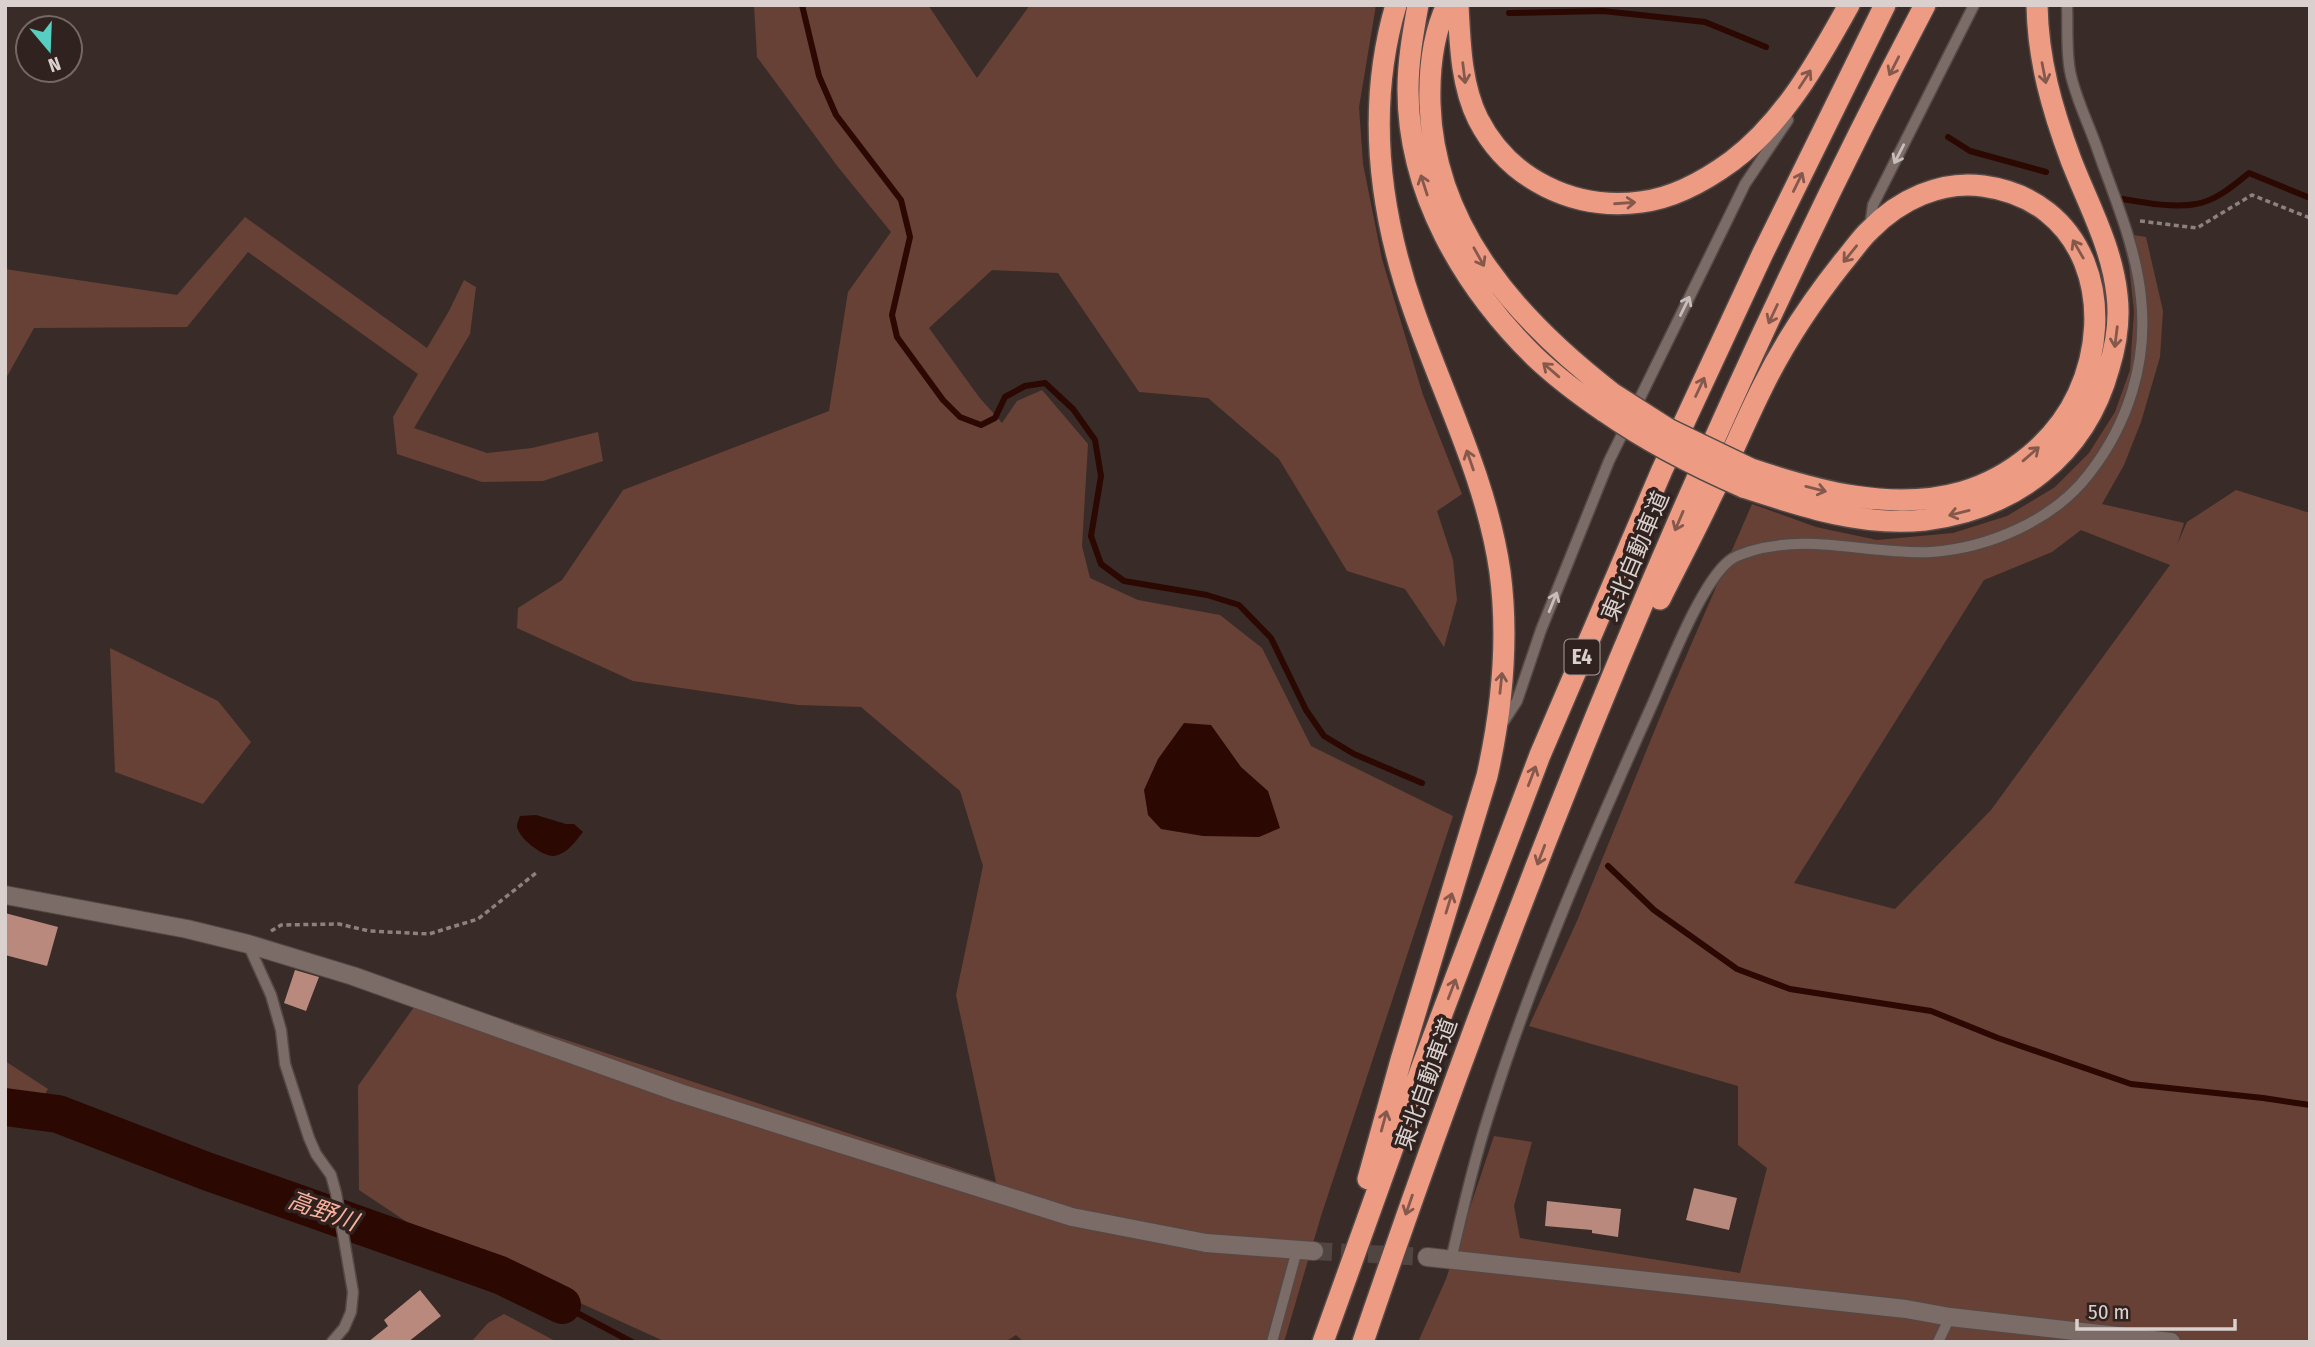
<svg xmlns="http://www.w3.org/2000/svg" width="2315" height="1347" font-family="'Fira Sans Condensed','Noto Sans JP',sans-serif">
	<rect width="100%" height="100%" fill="#392c28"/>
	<path fill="#674136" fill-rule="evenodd" d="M754,5h174l49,73 53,-73h346l-17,102 4,57 19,95 41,136 39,99 -25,17 16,49 4,40 -13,47 -39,-58 -58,-18 -68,-112 -71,-61 -69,-6 -81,-119 -66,-3 -63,58 50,69 23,26 15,-22 25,-11 46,54 -6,102 8,32 48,22 82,15 42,33 49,98 142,70 -132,400 -37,126h-260l-8,-7 -11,7h-339l-247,-112 -60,-40 -1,-104 66,-93 572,189 -40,-187 27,-129 -23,-75 -99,-84 -63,-2 -165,-24 -116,-53 1,-20 44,-28 61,-90 206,-79 19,-119 43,-60 -53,-65 -81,-110z
		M245,217l182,131 22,-37 15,-31 12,7 -6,47 -56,94 73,25 45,-5 66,-16 5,29 -60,20 -61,1 -85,-28 -4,-37 25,-43 -170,-122 -61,75 -153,1 -29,52v-111l172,26z
		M2121,233l25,4 17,74 -3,46 -19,65 -17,43 -22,39 82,19 -7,22 10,-23 49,-32 74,23v829h-892l28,-63 48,-143 38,6 -18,64 6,32 220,35 27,-105 -29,-23v-59l-209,-60 48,-105 88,-216 87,-201 64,23 61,13 76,-7 54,-17 48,-29 34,-34 26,-41 15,-42 4,-58 -5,-47zM2081,530l89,35 -179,245 -96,99 -101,-26 190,-303 68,-28z
		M110,648l108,53 33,41 -48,62 -88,-32z
		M5,1061l43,28 -8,13 -35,-4z
		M504,1314l53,28h-86l17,-19z"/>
	<path fill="#2b0802" d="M1184,723l27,2 30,42 27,24 12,37 -21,9 -56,-1 -42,-7 -13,-14 -4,-25 14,-31z
		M536,815l30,9h8l9,8c-8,10 -16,22 -29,24 -11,1 -36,-18 -37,-30 0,-2 2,-8 3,-10z"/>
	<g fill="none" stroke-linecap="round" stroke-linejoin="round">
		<path stroke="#2b0802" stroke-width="6" d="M802,5l17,71 17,39 65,85 9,37 -18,78 5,22 46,63 17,17 21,8 14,-7 10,-21 20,-11 20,-3 28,26 22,31 6,36 -10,60 10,28 23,17 83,14 32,10 32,33 35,72 18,26 30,18 68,29
			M1509,13l94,-2 102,11 61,25
			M1948,137l22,14 76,21
			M2123,199c23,4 50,9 73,5 20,-3 38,-19 53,-31l61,25
			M1608,866l46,44 83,59 53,20 141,22 67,27 133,46 132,14 47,7
			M562,1305l70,37"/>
		<path stroke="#2b0802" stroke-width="38" d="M5,1107l53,7 148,57 294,104 62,30"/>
	</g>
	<path fill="#b8897c" d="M5,913l53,14 -11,39 -42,-11z
		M295,970l24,7 -13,34 -22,-8z
		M1694,1188l43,10 -8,32 -43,-10z
		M1547,1201l74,8 -3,28 -26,-4v-3l-47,-4z
		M420,1290l21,26 -33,26h-40l20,-16 -4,-6z"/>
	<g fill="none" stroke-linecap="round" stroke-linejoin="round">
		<path stroke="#514541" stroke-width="18" stroke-dasharray="18 9" stroke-linecap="butt" d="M1314,1251l113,6"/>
		<defs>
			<path id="lane" d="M1870,227l3,-22 101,-200
				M1502,724l15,-23 24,-71 68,-169 136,-277 43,-64 -2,-7
				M248,944l23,51 10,35 4,34 24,74 7,16 15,21 5,18 17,99 -2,20 -7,16 -12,14
				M1451,1260c11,-48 22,-96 37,-143 44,-142 104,-278 164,-412 16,-36 49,-122 77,-144 7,-6 14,-7 22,-10 60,-18 119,4 180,1 57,-4 122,-31 158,-78 39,-50 59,-112 52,-176 -5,-52 -27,-101 -44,-150 -8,-23 -23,-54 -27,-77 -4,-21 -2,-45 -3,-66
				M1272,1342l25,-92
				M1938,1342l12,-25"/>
			<path id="street" d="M5,895l182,34 61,15 105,32 327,117 392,124 134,26 108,8
				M1427,1257l479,52 44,8 221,25"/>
			<path id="highway" d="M1418,5c-5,28 -10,56 -10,85 0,102 55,196 126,266 22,21 46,39 71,56
				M1447,5c-15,31 -18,65 -17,99 4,125 89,217 182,289
				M1458,5c2,38 3,80 20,114 31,61 97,92 163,83 34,-4 65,-22 91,-41 52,-39 86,-100 117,-156
				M1743,487c58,19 120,40 182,33 89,-11 160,-64 184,-152 7,-23 11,-49 8,-73 -5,-48 -29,-91 -46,-135 -19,-51 -33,-100 -34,-155
				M1660,599c17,-34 35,-68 51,-102 18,-36 33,-73 51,-109 22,-45 50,-87 81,-126 9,-10 17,-23 27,-32 29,-30 71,-50 113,-44 104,14 135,121 95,208 -21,46 -67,84 -116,98 -70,20 -145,-1 -211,-23
				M1368,1179l33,-119 86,-284c15,-67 22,-136 13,-204 -13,-91 -56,-175 -86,-261 -35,-99 -48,-204 -18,-306
				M1323,1342l100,-278 117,-309 122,-285 100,-215 123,-250
				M1363,1342c156,-458 337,-909 562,-1337"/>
		</defs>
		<use href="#lane" stroke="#544946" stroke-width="13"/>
		<use href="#street" stroke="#544946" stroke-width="20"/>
		<use href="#highway" stroke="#544946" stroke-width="24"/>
		<path stroke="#8c817e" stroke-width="3.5" stroke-dasharray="5 3.5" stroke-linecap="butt" d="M2140,221l57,7 55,-33 58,23
			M271,931l10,-6 58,-1 30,7 60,3 49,-15 58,-46"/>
		<use href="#lane" stroke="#7c6c68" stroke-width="10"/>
		<use href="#street" stroke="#7c6c68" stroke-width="18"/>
		<use href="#highway" stroke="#ee9b84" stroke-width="21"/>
		<defs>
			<path id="highway-bridge" d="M1612,393l58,37 81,39
				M1605,412c43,30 90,54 138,75"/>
		</defs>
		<use href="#highway-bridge" stroke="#544946" stroke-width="24" stroke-linecap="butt"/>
		<use href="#highway-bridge" stroke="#ee9b84" stroke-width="21"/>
	</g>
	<defs><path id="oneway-shaft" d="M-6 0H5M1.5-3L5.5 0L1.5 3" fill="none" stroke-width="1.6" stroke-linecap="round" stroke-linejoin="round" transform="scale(1.75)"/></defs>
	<g stroke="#85584c">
		<use href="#oneway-shaft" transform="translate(1894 66) rotate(117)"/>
		<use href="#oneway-shaft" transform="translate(1464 73) rotate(83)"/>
		<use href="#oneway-shaft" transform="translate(2044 73) rotate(79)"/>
		<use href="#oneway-shaft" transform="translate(1805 79) rotate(-57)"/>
		<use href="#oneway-shaft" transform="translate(1798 182) rotate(-64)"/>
		<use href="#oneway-shaft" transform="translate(1424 185) rotate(-108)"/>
		<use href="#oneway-shaft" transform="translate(1625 203) rotate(-4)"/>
		<use href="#oneway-shaft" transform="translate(2078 249) rotate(-120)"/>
		<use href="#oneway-shaft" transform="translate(1850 254) rotate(129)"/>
		<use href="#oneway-shaft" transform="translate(1479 257) rotate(61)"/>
		<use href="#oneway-shaft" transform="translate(1773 314) rotate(115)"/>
		<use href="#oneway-shaft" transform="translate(2116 337) rotate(97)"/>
		<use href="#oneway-shaft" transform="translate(1551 370) rotate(-139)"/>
		<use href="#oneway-shaft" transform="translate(1700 387) rotate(-65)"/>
		<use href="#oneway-shaft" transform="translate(2031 454) rotate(-41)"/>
		<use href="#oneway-shaft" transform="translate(1470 460) rotate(-109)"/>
		<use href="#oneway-shaft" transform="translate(1816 489) rotate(14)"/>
		<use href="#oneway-shaft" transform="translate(1959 513) rotate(166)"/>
		<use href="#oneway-shaft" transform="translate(1679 521) rotate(113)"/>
		<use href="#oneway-shaft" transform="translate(1501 683) rotate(-84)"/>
		<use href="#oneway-shaft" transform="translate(1532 776) rotate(-69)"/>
		<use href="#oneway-shaft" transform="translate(1541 855) rotate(111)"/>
		<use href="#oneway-shaft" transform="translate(1449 903) rotate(-73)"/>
		<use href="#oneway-shaft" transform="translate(1452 989) rotate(-69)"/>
		<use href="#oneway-shaft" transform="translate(1384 1121) rotate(-75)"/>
		<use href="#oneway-shaft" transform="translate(1409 1205) rotate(109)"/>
	</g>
	<g stroke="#c7bdba">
		<use href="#oneway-shaft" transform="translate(1899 154) rotate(117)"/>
		<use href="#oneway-shaft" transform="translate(1685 306) rotate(-64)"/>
		<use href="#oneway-shaft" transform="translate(1553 602) rotate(-68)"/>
	</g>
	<g text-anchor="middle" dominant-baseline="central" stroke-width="7" stroke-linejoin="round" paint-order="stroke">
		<rect fill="#2f221f" stroke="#a79c9a" stroke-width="2" x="1564.5" y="639.5" width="35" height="35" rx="5"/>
		<g font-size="21" font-weight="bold" fill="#dad1cf">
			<text x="1582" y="657">E4</text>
		</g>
		<g font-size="23" fill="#dad1cf" stroke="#2f221f">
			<text transform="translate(1635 556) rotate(-67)">東北自動車道</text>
			<text transform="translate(1426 1084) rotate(-70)">東北自動車道</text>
		</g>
		<g font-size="24" font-style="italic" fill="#fab09c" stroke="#2f221f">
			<text transform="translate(323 1211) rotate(20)">高野川</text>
		</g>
	</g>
	<rect width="2315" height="1347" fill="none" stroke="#dad1cf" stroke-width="14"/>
	<g transform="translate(49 49) rotate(161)"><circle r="33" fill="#2f221f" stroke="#736865" stroke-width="2"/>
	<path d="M0-5L12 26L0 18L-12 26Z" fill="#57cec2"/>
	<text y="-10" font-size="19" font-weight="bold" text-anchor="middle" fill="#dad1cf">N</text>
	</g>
	<path d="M2077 1319v10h158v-10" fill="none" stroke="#dad1cf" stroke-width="3.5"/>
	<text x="2088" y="1319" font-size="21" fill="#dad1cf" stroke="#2f221f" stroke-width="5" paint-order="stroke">50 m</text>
</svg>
